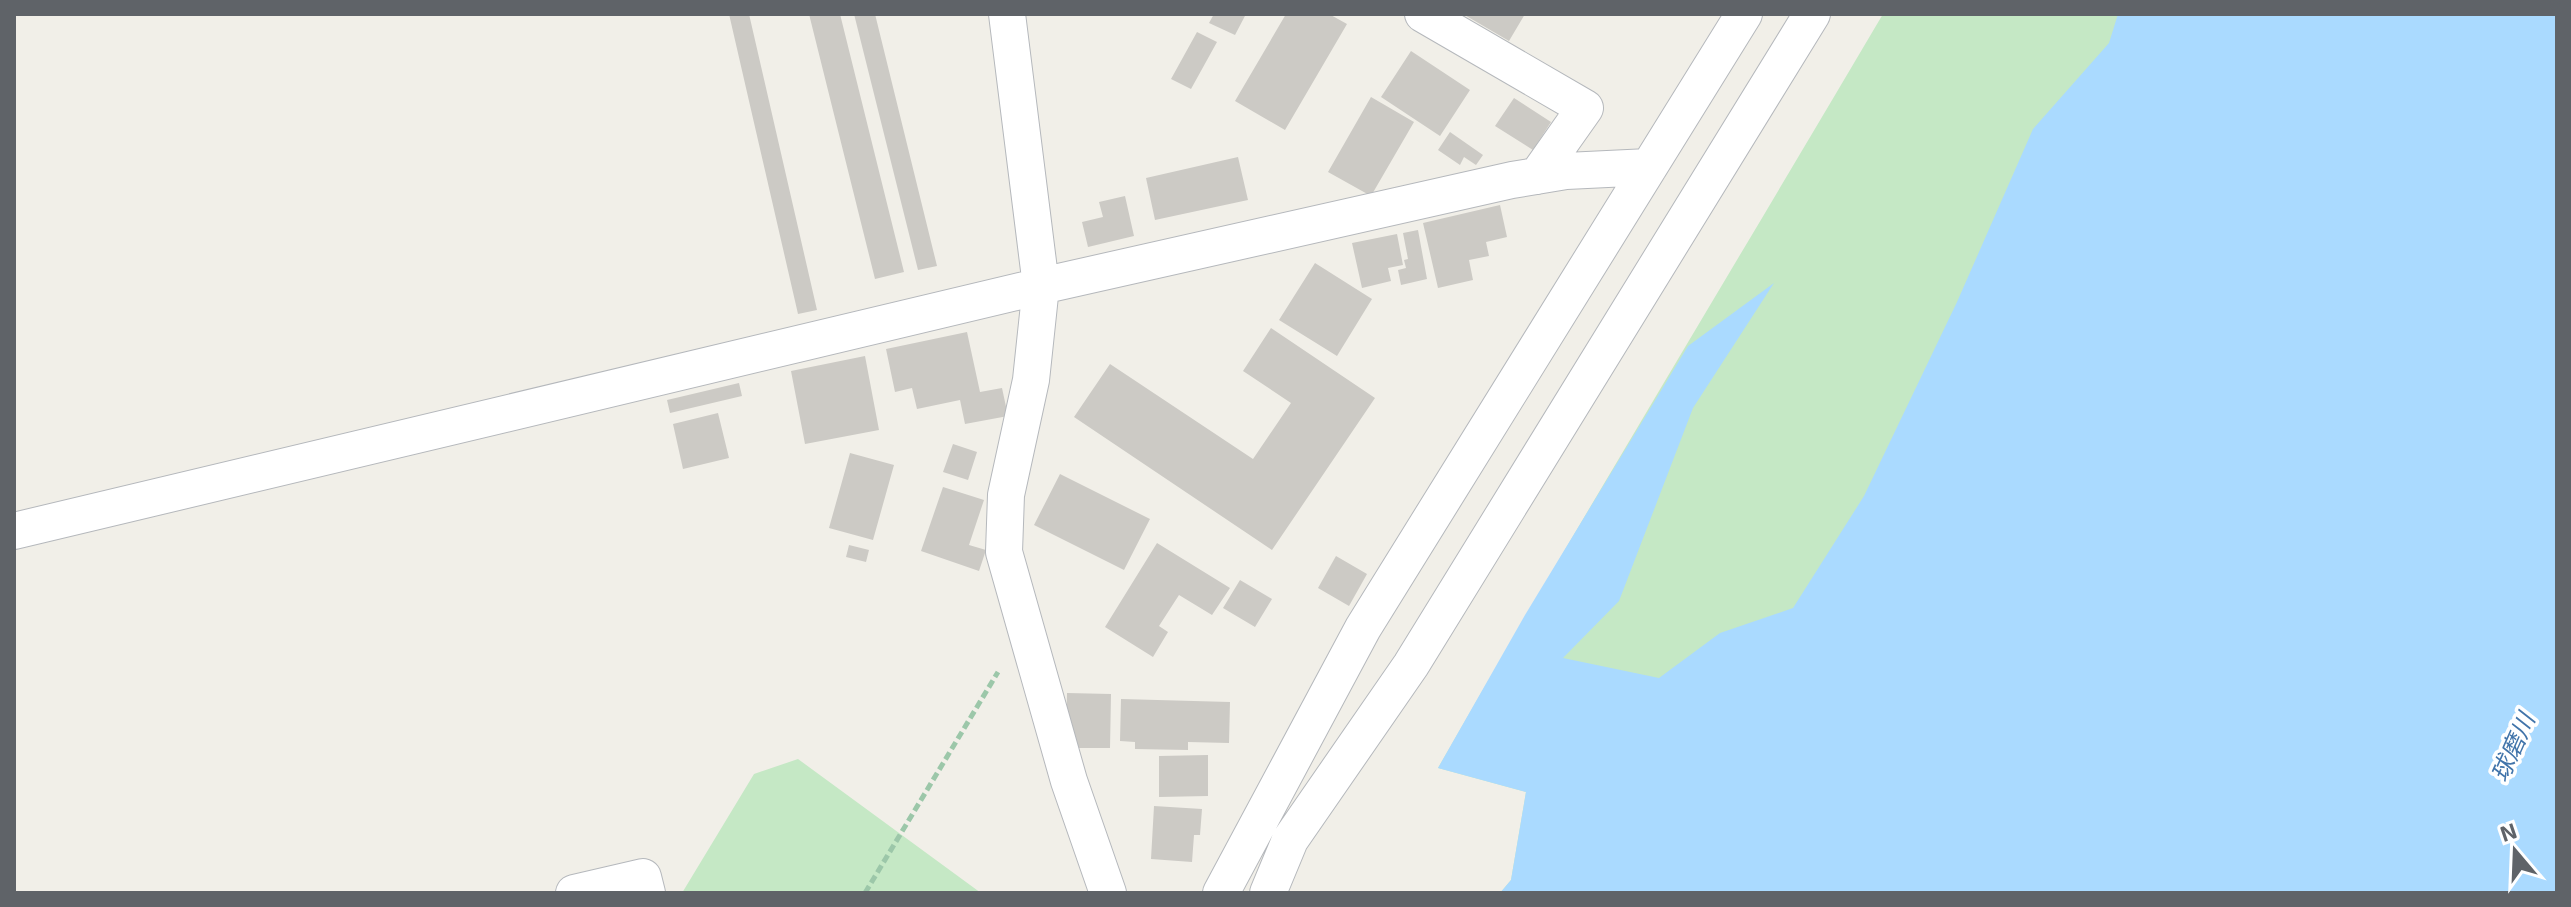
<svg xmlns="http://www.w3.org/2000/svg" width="2571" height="907" font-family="'Exo 2','Noto Sans JP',sans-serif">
	<rect width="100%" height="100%" fill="#f1efe8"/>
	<path fill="#c5e8c5" d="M1883,14h446l-404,738 -425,141 11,-13 15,-88 -88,-24c145,-253 297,-503 445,-754z
		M798,759l183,134h-299l72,-119z"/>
	<path fill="#aadaff" d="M2118,14h439v879h-1057l11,-13 15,-88 -88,-24 87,-153 163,-269 86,-63 -81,125 -74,193 -56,57 96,20 61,-45 73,-25 71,-112 93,-194 76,-173 76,-86z"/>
	<path fill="#cccac5" d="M729,14h20l68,296 -19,4z
		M809,14h31l64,258 -29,7z
		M854,14h21l62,252 -19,4z
		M1214,14h32l-11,21 -26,-12z
		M1286,14h43l18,10 -62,106 -50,-29z
		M1463,14h62l-16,27z
		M1197,32l20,10 -26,47 -20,-10z
		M1411,51l59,39 -30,46 -59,-39z
		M1371,97l43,25 -43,74 -43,-24z
		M1514,98l37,24 -18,28 -38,-24z
		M1450,132l33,23 -7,10 -12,-8 -4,8 -22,-15z
		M1238,157l10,43 -93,20 -9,-42z
		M1125,196l9,40 -46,11 -6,-25 21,-5 -4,-15z
		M1500,205l7,32 -21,5 3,14 -20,4 4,20 -35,8 -15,-65z
		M1418,230l9,49 -26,6 -3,-15 8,-2 -2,-8 4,-1 -5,-26z
		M1397,234l6,31 -15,3 3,13 -29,7 -10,-45z
		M1315,263l57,36 -35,57 -58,-36z
		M1271,328l104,70 -103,152 -198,-133 36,-53 143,95 38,-56 -48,-32z
		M967,332l13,60 22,-4 6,28 -43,8 -5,-24 -43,9 -5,-21 -17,4 -9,-43z
		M865,356l14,74 -74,14 -14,-73z
		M739,383l3,13 -72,17 -3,-13z
		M718,413l11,45 -46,11 -10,-45z
		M953,444l24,8 -9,28 -25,-8z
		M850,453l44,12 -21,75 -44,-12z
		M1060,474l90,45 -26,51 -90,-45z
		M943,487l41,13 -15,45 17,5 -7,21 -58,-20z
		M1157,543l73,45 -18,27 -33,-20 -20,31 9,6 -15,25 -48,-30z
		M849,545l20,5 -3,12 -20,-5z
		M1336,556l31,18 -18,32 -31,-18z
		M1240,580l32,19 -17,28 -32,-19z
		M1067,693l44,1 -1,54h-44z
		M1121,699l109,3 -1,41 -41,-1v8l-53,-1v-7l-15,-1z
		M1208,755v41l-49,1v-41z
		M1154,806l48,3 -2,26h-6l-2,27 -41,-3z"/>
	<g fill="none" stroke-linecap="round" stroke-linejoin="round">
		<defs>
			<path id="minor" d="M1007,14l34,272 -10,94 -25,115 -2,57 65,229 39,112
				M1423,14l162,94 -48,68
				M14,531l1027,-245 471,-106 54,-9 83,-4
				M574,893l69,-16 4,16
				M1221,893l142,-265 381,-614
				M1268,893l22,-53 121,-175 401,-651"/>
		</defs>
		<use href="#minor" stroke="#b5b8bc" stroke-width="38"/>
		<path stroke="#9cc7a9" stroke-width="5" stroke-dasharray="8 4" stroke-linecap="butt" d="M865,893l133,-221"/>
		<use href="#minor" stroke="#fff" stroke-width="36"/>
	</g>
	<g text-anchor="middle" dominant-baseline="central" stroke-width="7" stroke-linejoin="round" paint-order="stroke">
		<g font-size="24" font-style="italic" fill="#4174aa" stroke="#fff">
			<text transform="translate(2512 747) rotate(-66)">球磨川</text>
		</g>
	</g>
	<rect width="2571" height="907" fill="none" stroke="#5f6368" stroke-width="32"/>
	<g transform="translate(2515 851) rotate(341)" stroke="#ffffff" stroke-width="6" paint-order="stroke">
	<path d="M0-6L14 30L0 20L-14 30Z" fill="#5f6368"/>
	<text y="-12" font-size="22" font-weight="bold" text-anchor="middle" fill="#5f6368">N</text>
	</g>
</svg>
